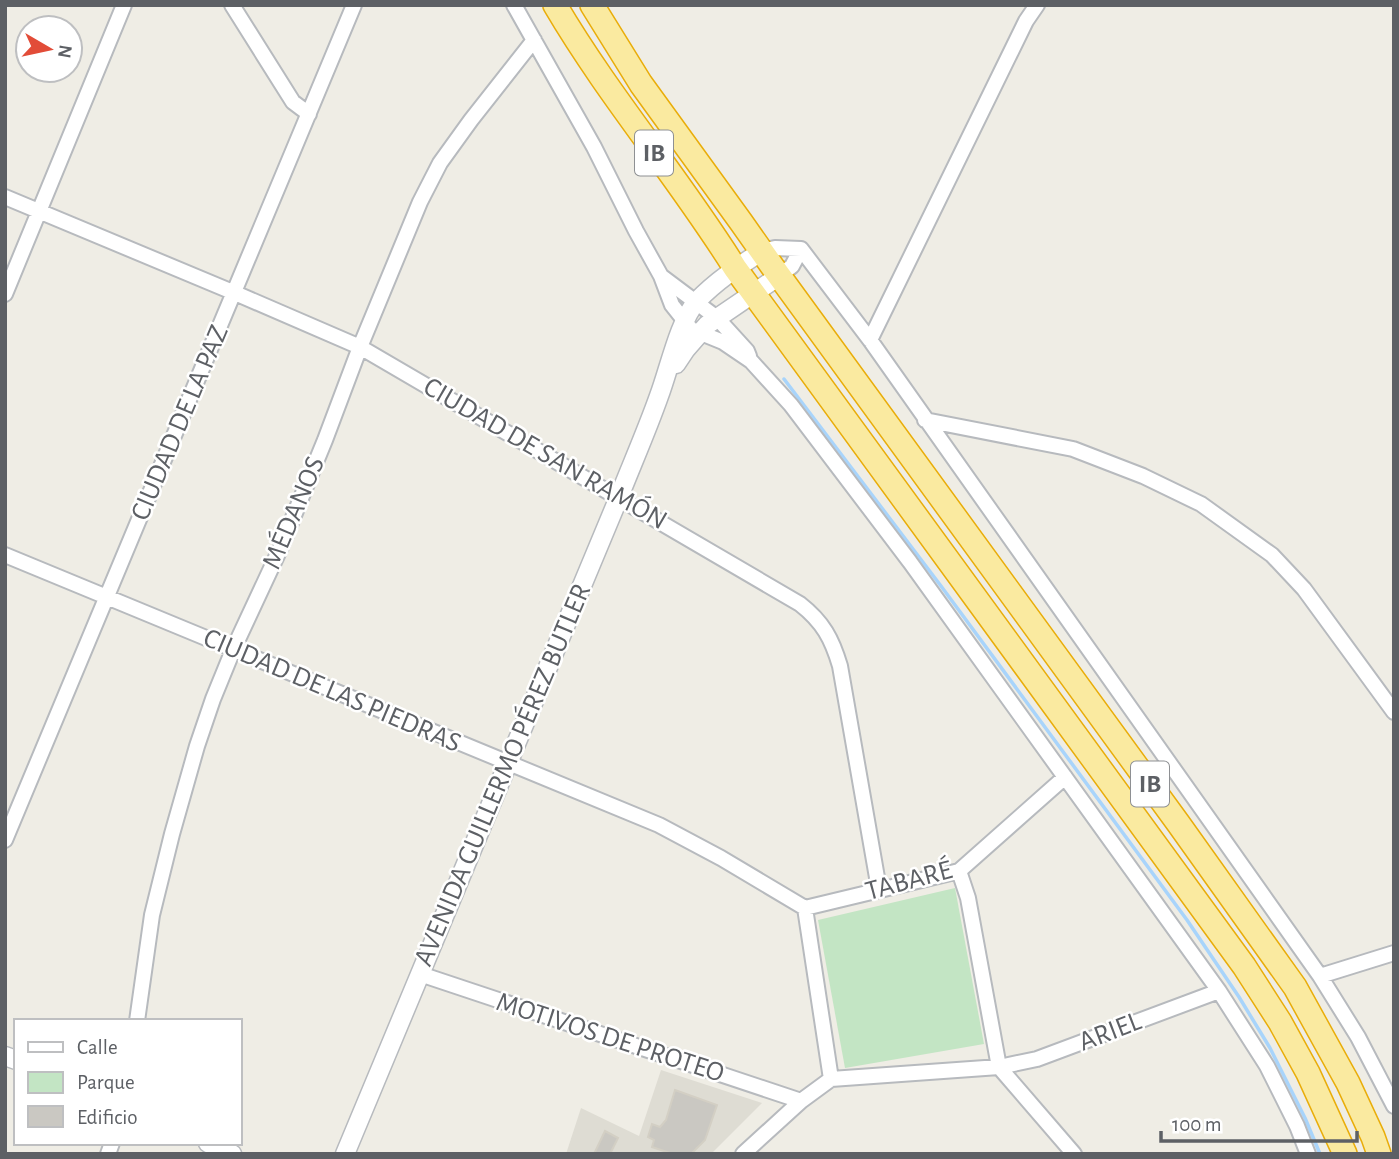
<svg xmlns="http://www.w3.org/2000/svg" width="1399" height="1159" font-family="'Alegreya Sans',sans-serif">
	<rect width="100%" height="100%" fill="#efede5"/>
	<path fill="#dedcd3" d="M661,1070l101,33 -51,51h-145l15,-46 58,28z"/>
	<path fill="#c3e5c4" d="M955,888l29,156 -139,24 -27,-148z"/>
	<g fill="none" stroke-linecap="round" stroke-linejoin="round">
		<path stroke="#a8d4fb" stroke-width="3.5" d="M784,379l157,207 246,334 52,77 31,51 35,70 15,36"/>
	</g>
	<path fill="#cac8c2" stroke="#d3cfc4" stroke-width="2" d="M675,1090l42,15 -12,35 -14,14h-18l-21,-7 2,-7 -6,-3 4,-13 8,3 6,-7z
		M605,1131l13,7 -8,16h-16z"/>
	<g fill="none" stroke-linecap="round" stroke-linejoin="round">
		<defs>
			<path id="minor" d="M232,5l61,97 16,12
				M514,5l80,142 42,84 25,45 11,29 19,24 32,13 28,19 40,44 119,157 309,429 48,75 30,60 11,28
				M5,197l230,96 125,54 440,257c23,18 32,35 40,62l39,223
				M762,251l13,-3 26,1 69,91 450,636 38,61 36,69
				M661,276l56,42 30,33 2,5
				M779,276l13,-10 9,-17
				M5,294l119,-289
				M870,340l156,-319 11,-16
				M925,420l148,29 70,27 58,28 71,51 32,34 90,123
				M5,555l654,270 62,33 84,50
				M5,840l349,-835
				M959,871l9,27 31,169 75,87
				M805,908l154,-37 106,-94
				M805,908l26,171
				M420,974l381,127
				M1320,976l74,-23
				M137,1021l15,-106 20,-81 25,-88 16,-47 20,-49 48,-103 44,-107 35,-93 60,-145 20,-39 31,-43 63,-80
				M831,1079l168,-12 38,-8 182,-68
				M108,1154l4,-11
				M743,1154l58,-53 30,-22"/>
			<path id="tertiary" d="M676,364l10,-15 21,-24 72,-49
				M5,1056l11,4
				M208,1143l24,11
				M345,1154l274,-657c13,-33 28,-67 40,-101 10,-26 20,-75 38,-95 19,-20 42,-35 65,-50"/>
			<path id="trunk" d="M555,5c54,92 124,173 180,263l509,698 36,56 28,51 37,81
				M592,5l49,79 100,138 31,44 406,557 117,164 53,96 25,54 6,17"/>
		</defs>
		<use href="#minor" stroke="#b7babe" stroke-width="18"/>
		<use href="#tertiary" stroke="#b7babe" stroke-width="21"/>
		<use href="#trunk" stroke="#e9ad0a" stroke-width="26"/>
		<use href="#minor" stroke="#fff" stroke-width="14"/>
		<use href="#tertiary" stroke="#fff" stroke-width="18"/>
		<use href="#trunk" stroke="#faeaa0" stroke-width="23"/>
	</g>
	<g text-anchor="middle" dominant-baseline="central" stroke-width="5" stroke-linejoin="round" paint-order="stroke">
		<g fill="#fff" stroke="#8e9093" stroke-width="2">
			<rect x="635" y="130.5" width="38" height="45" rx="5"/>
			<rect x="1131" y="761.5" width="38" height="45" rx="5"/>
		</g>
		<g font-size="26" font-weight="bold" fill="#5d6065">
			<text x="654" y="153">IB</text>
			<text x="1150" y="784">IB</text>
		</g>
		<g font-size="28" fill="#5d6065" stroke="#fff">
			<text transform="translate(180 423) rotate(-67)">CIUDAD DE LA PAZ</text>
			<text transform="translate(545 454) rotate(30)">CIUDAD DE SAN RAMÓN</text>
			<text transform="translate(294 513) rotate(-67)">MÉDANOS</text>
			<text transform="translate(332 691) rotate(23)">CIUDAD DE LAS PIEDRAS</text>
			<text transform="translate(503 775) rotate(-67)">AVENIDA GUILLERMO PÉREZ BUTLER</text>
			<text transform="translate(909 881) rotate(-15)">TABARÉ</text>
			<text transform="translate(1110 1032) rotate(-21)">ARIEL</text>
			<text transform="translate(610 1038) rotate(18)">MOTIVOS DE PROTEO</text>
		</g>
	</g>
	<rect width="1399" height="1159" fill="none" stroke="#5d6065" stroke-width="14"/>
	<rect x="14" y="1019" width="228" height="126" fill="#ffffff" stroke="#bebfc1" stroke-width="2"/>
	<rect x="28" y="1042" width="35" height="10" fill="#ffffff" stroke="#bebfc1" stroke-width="2"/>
	<text x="77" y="1054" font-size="21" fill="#5d6065">Calle</text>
	<rect x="28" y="1072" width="35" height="21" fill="#c3e5c4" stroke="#bebfc1" stroke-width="2"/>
	<text x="77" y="1089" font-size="21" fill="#5d6065">Parque</text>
	<rect x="28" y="1106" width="35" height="21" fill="#cac8c2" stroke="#bebfc1" stroke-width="2"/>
	<text x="77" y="1124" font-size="21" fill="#5d6065">Edificio</text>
	<g transform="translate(49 49) rotate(99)"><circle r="33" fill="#ffffff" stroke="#bebfc1" stroke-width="2"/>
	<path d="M0-5L12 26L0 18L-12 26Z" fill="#e24c38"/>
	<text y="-10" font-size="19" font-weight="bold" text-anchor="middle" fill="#5d6065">N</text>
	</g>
	<path d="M1161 1131v10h196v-10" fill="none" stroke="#5d6065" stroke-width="3.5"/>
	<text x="1172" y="1131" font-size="21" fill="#5d6065" stroke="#ffffff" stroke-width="5" paint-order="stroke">100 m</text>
</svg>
